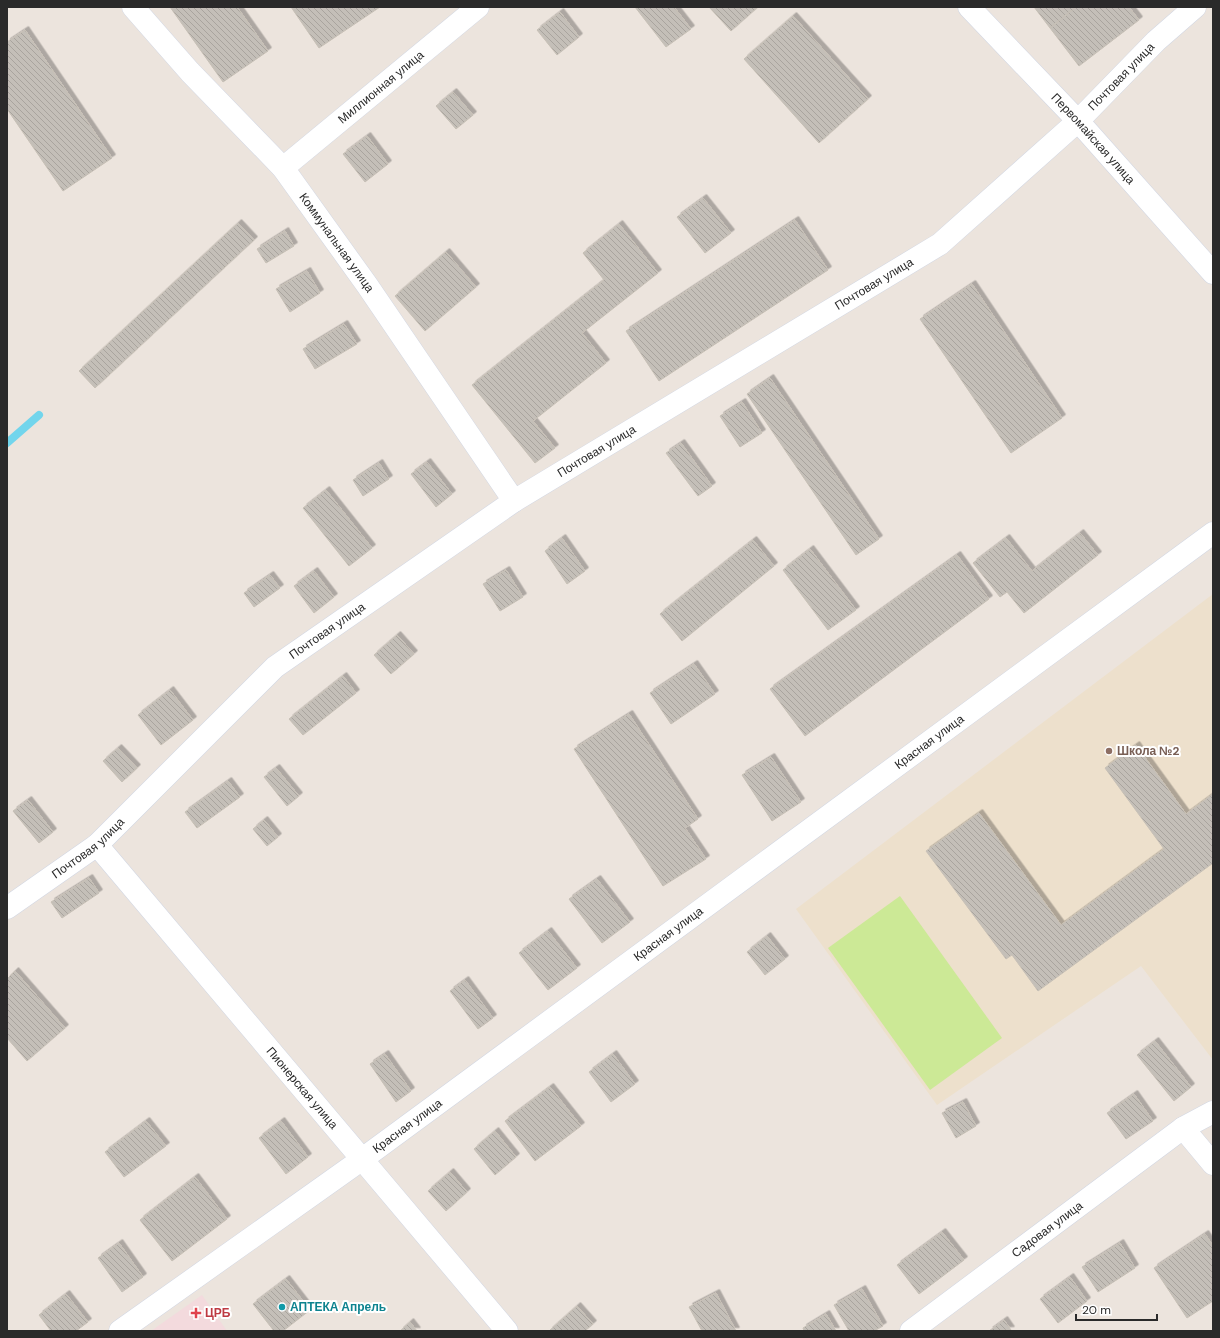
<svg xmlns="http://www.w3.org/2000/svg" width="1220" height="1338" font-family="'DM Sans',sans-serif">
	<defs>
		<pattern id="building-back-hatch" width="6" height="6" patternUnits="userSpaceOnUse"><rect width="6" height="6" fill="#c4bfb8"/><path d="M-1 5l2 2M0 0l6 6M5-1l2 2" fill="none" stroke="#a9a49e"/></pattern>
		<filter id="shadow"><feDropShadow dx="3.5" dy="-3.5" stdDeviation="0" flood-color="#0004"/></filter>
	</defs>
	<rect width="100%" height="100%" fill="#ece4dd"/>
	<path fill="#ede0cc" d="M1213,594v466l-72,-94 -204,139 -141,-196z"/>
	<path fill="#f3dadd" d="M202,1295l25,36h-76z"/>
	<path fill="#cce996" d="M900,896l102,142 -72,52 -102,-142z"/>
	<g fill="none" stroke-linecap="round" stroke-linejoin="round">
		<path stroke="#72d5ec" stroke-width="8" d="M7,443l32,-28"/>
	</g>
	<path fill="url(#building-back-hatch)" stroke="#c7c0b6" filter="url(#shadow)" d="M170,7h67l31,44 -45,31z
		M291,7h89l-61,41z
		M635,7h39l17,22 -25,18z
		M709,7h49l-27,24z
		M1034,7h42l-26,21z
		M1076,7h53l10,13 -60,46 -29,-38z
		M560,12l19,25 -22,18 -20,-25z
		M793,16l75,83 -49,44 -75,-84z
		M25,30l87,128 -49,33 -56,-82v-67z
		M453,92l20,23 -17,14 -20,-23z
		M367,136l21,28 -23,18 -22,-28z
		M703,198l28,35 -26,20 -28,-36z
		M795,220l33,50 -169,111 -33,-50z
		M238,223l16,17 -159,148 -16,-17z
		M619,224l39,49 -76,60 24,30 -73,58 22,27 -20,15 -63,-78 132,-105 -21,-27z
		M285,231l9,15 -28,17 -9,-14z
		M446,252l30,35 -51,44 -30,-35z
		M307,271l13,22 -30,19 -14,-23z
		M972,284l90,134 -51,35 -91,-134z
		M344,324l13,20 -42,25 -12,-20z
		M770,378l109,161 -23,16 -109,-161z
		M742,402l20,31 -22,14 -20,-31z
		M681,443l31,43 -14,10 -32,-43z
		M427,462l25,32 -16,13 -25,-33z
		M379,463l10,16 -26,17 -10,-16z
		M326,490l46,58 -23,18 -46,-58z
		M1080,533l18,22 -74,58 -17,-21 -7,5 -27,-34 33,-25 26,33z
		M562,538l23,33 -18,13 -22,-33z
		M753,540l21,26 -92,75 -22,-27z
		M810,549l46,61 -28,20 -45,-60z
		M957,555l32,44 -184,137 -35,-47z
		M506,570l17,27 -23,14 -17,-27z
		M314,571l20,26 -20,16 -20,-27z
		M270,575l10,13 -26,19 -10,-14z
		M397,635l17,19 -23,20 -17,-19z
		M694,664l21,30 -44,30 -21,-31z
		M343,676l13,17 -53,42 -14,-16z
		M170,690l23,30 -32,25 -23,-30z
		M629,714l69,105 -13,9 21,31 -43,27 -89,-137z
		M1136,745l50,69 27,-20v69l-175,128 -26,-36 -6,4 -80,-108 53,-38 82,112 103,-76 -59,-81z
		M118,748l19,20 -15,14 -19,-21z
		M771,757l30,45 -29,19 -30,-46z
		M276,768l23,28 -12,10 -23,-29z
		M228,781l12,16 -43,31 -12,-16z
		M28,800l25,32 -14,11 -26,-32z
		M264,820l14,17 -11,9 -14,-17z
		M89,878l10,15 -37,25 -11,-16z
		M597,879l33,43 -28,21 -33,-44z
		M548,931l29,37 -29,22 -29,-37z
		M767,936l18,23 -20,16 -18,-23z
		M15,971l50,57 -38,33 -20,-23v-59z
		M465,980l28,38 -15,11 -28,-38z
		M1155,1041l36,46 -17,14 -37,-46z
		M385,1054l26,37 -15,11 -26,-38z
		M613,1054l22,30 -24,18 -22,-30z
		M550,1087l31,39 -46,35 -30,-40z
		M1134,1094l19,27 -27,18 -19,-26z
		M963,1102l13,24 -20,12 -14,-25z
		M146,1121l20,25 -42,31 -19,-25z
		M281,1121l27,36 -22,17 -27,-36z
		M495,1131l21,26 -21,18 -21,-26z
		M450,1172l17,20 -21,19 -18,-20z
		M195,1177l32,42 -55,42 -32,-41z
		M942,1232l22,28 -45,34 -22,-29z
		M1205,1234l8,12v55l-26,17 -33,-50z
		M119,1243l24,34 -21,15 -24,-34z
		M1120,1243l15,25 -37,24 -16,-25z
		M1070,1277l17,24 -29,22 -18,-24z
		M286,1279l24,31 -27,21h-9l-21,-27z
		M862,1289l21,37 -9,5h-25l-15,-26z
		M716,1293l20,38h-34l-13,-24z
		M66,1294l22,28 -12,9h-25l-12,-16z
		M577,1306l16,18 -8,7h-36z
		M826,1314l10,17h-32l-1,-3z
		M1004,1320l7,10 -22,1z
		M410,1322l7,9h-17z"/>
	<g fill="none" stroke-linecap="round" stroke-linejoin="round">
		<defs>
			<g id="minor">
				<path id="s1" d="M133,7l57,65 93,96 84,117 147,216"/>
				<path id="s2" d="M969,7l109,114 135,152"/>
				<path id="s3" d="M283,168l195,-161"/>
				<path id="s4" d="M97,845l410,486"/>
				<path id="s5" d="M7,908l90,-63 178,-178 239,-166 426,-257 138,-123 78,-80 39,-34"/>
				<path d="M1183,1128l30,36"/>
				<path id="s6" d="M120,1331l241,-171 852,-627"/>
				<path id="s7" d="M911,1331l272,-203 30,-16"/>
			</g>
		</defs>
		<use href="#minor" stroke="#d2d7e3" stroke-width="23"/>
		<use href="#minor" stroke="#fff" stroke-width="22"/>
	</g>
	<circle fill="#8d6e63" stroke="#fff" stroke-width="1.5" cx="1109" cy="751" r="4"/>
	<circle fill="#0f9aa8" stroke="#fff" stroke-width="1.5" cx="282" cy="1307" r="4"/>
	<path fill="#e0444e" stroke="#fff" stroke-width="1.5" d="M194 1307h4v4h4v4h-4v4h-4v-4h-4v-4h4z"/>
	<g text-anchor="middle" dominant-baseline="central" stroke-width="4" stroke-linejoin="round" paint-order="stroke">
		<g font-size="12" fill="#2a2a2a" stroke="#fff">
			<text stroke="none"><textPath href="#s5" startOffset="1397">Почтовая улица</textPath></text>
			<text stroke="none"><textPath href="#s3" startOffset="127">Миллионная улица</textPath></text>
			<text stroke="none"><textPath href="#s2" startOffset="181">Первомайская улица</textPath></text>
			<text stroke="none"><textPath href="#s1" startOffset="312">Коммунальная улица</textPath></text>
			<text stroke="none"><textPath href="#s5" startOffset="1073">Почтовая улица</textPath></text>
			<text stroke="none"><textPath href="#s5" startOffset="749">Почтовая улица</textPath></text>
			<text stroke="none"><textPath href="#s5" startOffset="425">Почтовая улица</textPath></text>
			<text stroke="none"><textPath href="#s6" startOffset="1001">Красная улица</textPath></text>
			<text stroke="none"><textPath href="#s5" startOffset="101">Почтовая улица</textPath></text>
			<text stroke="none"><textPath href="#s6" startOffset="677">Красная улица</textPath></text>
			<text stroke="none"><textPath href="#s4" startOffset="318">Пионерская улица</textPath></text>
			<text stroke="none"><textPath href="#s6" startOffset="353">Красная улица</textPath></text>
			<text stroke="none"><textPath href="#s7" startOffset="170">Садовая улица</textPath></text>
		</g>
		<g font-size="12" font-weight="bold" fill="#785e54" stroke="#fff" text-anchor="start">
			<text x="1117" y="751">Школа №2</text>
		</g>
		<g font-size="12" font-weight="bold" fill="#0d838f" stroke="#fff" text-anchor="start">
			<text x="290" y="1307">АПТЕКА Апрель</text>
		</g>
		<g font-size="12" font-weight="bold" fill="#be3a42" stroke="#fff" text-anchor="start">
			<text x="205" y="1313">ЦРБ</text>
		</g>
	</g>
	<rect width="1220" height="1338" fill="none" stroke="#2a2a2a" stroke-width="16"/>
	<path d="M1076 1314v6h81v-6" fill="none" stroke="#2a2a2a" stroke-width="2"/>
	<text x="1082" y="1314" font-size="12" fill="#2a2a2a" stroke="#ffffff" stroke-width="3" paint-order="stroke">20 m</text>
</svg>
